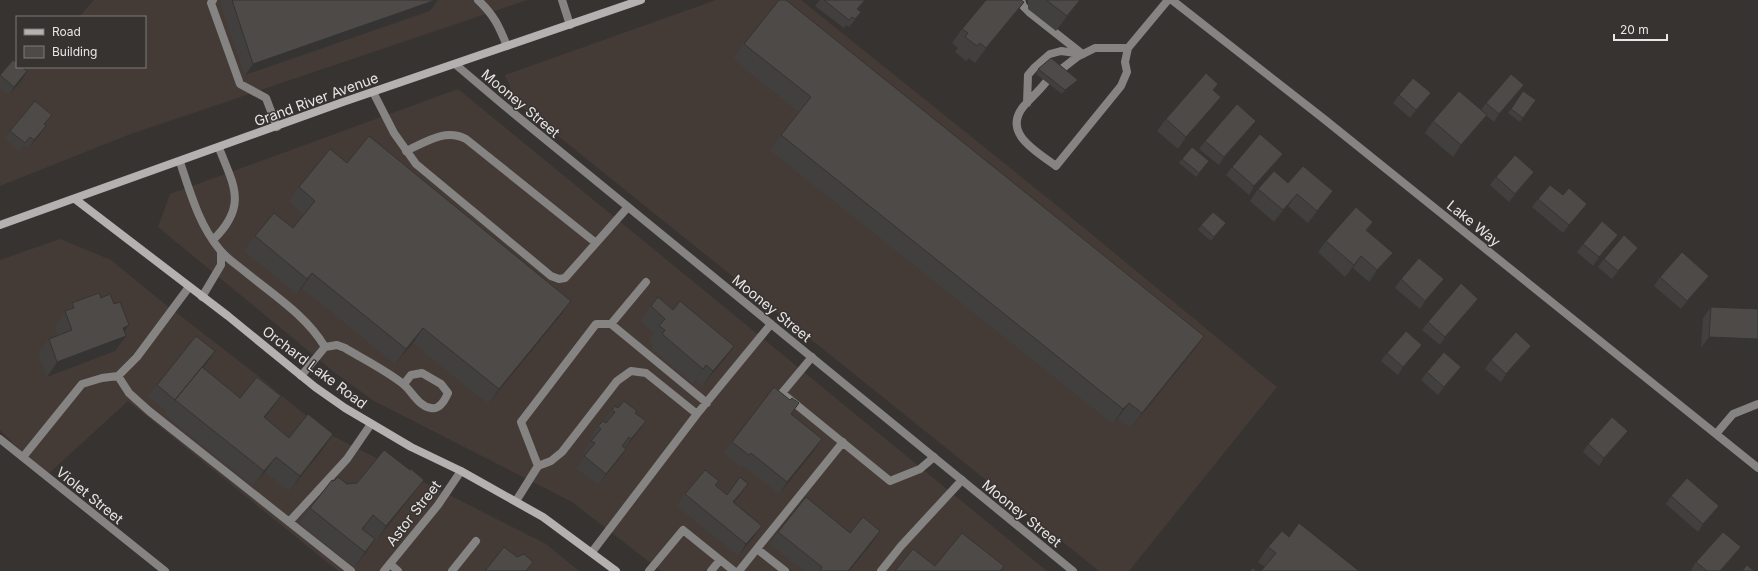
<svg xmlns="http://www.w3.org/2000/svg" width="1758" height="571" font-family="Inter,sans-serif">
	<rect width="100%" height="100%" fill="#373331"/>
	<path fill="#453b36" d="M94,0h433l-399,135 -128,51v-112l7,-6 10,-7v6h128v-50h-66z
		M716,0h85l254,204 222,183 -148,184h-30l-582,-468 -12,-28z
		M458,89l589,482h-386l-89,-69 -198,-101 -40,-29 -176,-145 12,-33z
		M60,239l51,21 49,40 97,75 70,58 219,111 33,27h-181l-8,-7 -6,7h-46l-210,-170 -82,75 -46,-46v-170z"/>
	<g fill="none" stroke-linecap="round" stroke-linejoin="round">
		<path stroke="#868483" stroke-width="8" d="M213,0l-2,3 29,81 26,14 11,29
			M478,0c16,15 21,26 29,46
			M562,0l8,25
			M1021,0l2,6 6,6 52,41
			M1059,71l18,-14 18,-9h33
			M1046,82c-7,9 -16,17 -23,25 -21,27 15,45 33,59l65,-80 6,-14 -2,-10 3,-14 40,-48
			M373,92l21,41 22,31 135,112 8,3 6,-1 63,-71
			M1027,103l1,-28 6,-7 16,-14 11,-3 22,3
			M406,151c20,-9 39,-23 60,-12l130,104
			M180,162c10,30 19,63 40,88 6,8 16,14 23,20 29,24 63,45 82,77
			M213,240c35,-34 21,-54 6,-92
			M202,297l19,-32v-13
			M611,324l35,-42
			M812,357l-30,36 108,88 30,-12 14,-12
			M118,376l11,17 20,18 202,160
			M301,376l24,-29 12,-2 8,3c18,11 42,23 58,36 9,7 15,22 28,24 9,2 14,-8 17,-15l-7,-9 -19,-11 -11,2 -7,9
			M23,457l59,-73 20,-6 16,-2 19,-19 52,-70
			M538,466l-17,-44 75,-98h15l96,79
			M516,501l22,-35 13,-5 11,-9 55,-71 14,-10 15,2 51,41
			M289,522l58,-63 24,-35
			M757,549l28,22
			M592,552l105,-138 74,-90
			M390,564l8,7
			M452,571l24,-30
			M649,571l34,-41 51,41
			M711,571l9,-11
			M739,571l104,-129
			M881,571l20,-25 61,-66"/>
		<path stroke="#868483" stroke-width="8" d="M1172,0l152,119 434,349
			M455,64l46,39 572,468
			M1716,434l17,-20 25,-10
			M0,439l165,132
			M384,571l54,-66 23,-34"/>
		<path stroke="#b4b1b0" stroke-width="8" d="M75,199l153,117 87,71 30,21 66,39 50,24 82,46 73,54
			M0,225l343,-123 298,-102"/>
	</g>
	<path fill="#42403e" d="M221,0h217l-8,11 -185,64 -25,-73z
		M820,0h45l-7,9 3,3 -6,8 -6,7 -3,-2 -2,3 -29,-22z
		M1028,0h53l-25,31 -28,-22z
		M1024,2l-11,15 -38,46 -6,-5 -3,3 -11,-9 3,-4 -6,-5 10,-14z
		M744,44l449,307 -62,77 -13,-10 -5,6 -343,-274 11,-15 18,-23 -66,-53z
		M13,60l14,11 -5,9 -13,15 -9,-7v-13z
		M1038,69l37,15 -13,10 -26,-20z
		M1218,84l-4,6 -1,18 -35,41 -21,-18 9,-12z
		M1524,85l-6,9 -24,28 -7,-6 -8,11 -26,30 -28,-24 8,-12 48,-11 5,-7z
		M1523,91l13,9 -16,22 -12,-9z
		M1431,93l-6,8 -15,17 -17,-15 6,-8z
		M45,125l-5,9 -11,14 -4,-3 -6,6 -14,-12 5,-8z
		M1251,129l-32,36 -20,-16 6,-8z
		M1182,159l24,6 -10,12 -17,-14z
		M1277,162l-28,33 -23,-20 6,-8z
		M347,163l224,138 -11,15 -72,88 -75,-61 -18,21 -93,-76 -5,6 -53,-43 11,-15 38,-8 11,-13 -15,-13 10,-15z
		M1534,172l-5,8 -20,22 -19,-17 6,-8z
		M1288,183l37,20 -17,20 -20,-17 -14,16 -24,-21 8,-12z
		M1563,195l24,9 -6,8 -18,21 -31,-26 6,-8z
		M1373,222l-6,9 17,34 -15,17 -16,-14 -8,9 -27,-25 8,-11z
		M1226,223l-15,18 -13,-11 3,-5z
		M1612,243l-19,23 -16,-14 6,-8z
		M1632,256l-20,23 -14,-12 6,-8z
		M1709,276l-6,8 -22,25 -27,-23 6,-9z
		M1401,279l37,8 -18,22 -25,-21z
		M101,298l13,6 15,21 -5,7 -9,19 -68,26 -9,-23 11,-15 9,-3 -3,-10 10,-15h1l6,-8z
		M651,306l22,4 61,36 -11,15 -21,25 -6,-6 -3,4 -42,-36 3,-3 -5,-4 5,-8 -14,-12z
		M1473,307l-33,38 -18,-15 6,-8z
		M1711,307l47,2v42l-1,1 -56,-4 2,-30z
		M1531,346l-6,8 -24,28 -16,-13 6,-9z
		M1387,353l29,1 -18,21 -17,-14z
		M207,363l-4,5 37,30 30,13 -5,7 24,20 44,-4 -10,15 -34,42 -24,-19 -12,14 -88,-71 2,-3 -19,-16 9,-11z
		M1427,372l29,3 -18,20 -17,-15z
		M615,406l3,2 18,5 1,20 -12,15 1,1 -8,11 -20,25 -22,-17 10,-13 -3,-3 9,-12 -2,-2 8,-12 6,-5z
		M791,414l23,37 -35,43 -36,-29 -2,2 -17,-14 8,-11z
		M1628,431l-6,8 -23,27 -16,-14 5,-8z
		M334,481l79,13 -37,47 -2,-1 -9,14 -11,13 -55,-44 11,-15z
		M719,481l-3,5 11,9 21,-11 -14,19 19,35 -15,18 -61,-50 8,-12z
		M1671,496l42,18 -15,18 -32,-28z
		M778,532l72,1 22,10 -23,28h-45l-34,-27z
		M1289,537l-24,30 -7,-5 10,-15z
		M1735,555l-13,16h-30l-1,-1 5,-8z"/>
	<path fill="#363432" d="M436,0h2l-8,11 -185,64 8,-11z
		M1080,0h1l-25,31 11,-15z
		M1024,2l-11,15 -38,46 11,-15z
		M27,71l-5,9 -13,15 5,-8z
		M1078,80l-3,4 -13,10 3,-4z
		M1524,85l-6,9 -24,28 5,-8z
		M1431,93l-6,8 -15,17 6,-8z
		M1221,97l-8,11 -35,41 8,-12z
		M1487,115l-8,12 -26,30 8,-12z
		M1256,121l-5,8 -32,36 5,-8z
		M46,126l-6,8 -11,14 5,-8z
		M1283,154l-6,8 -28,33 5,-9z
		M1534,172l-5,8 -20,22 6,-8z
		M1333,191l-8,12 -17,20 9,-12z
		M1297,194l-9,12 -14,16 9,-12z
		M1587,204l-6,8 -18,21 6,-8z
		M1618,235l-6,8 -19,23 6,-9z
		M1638,248l-6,8 -20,23 6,-8z
		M1393,253l-9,12 -15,17 8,-12z
		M1361,256l-8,12 -8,9 9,-12z
		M312,273l-10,15 -5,6 10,-15z
		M1709,276l-6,8 -22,25 6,-8z
		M1444,279l-6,8 -18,22 5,-8z
		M1478,299l-5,8 -33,38 5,-8z
		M571,301l-11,15 -72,88 11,-15z
		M129,325l-9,13 6,-2 -11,15 -68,26 10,-15 66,-34z
		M423,328l-10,15 -18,21 11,-15z
		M1204,336l-11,15 -62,77 11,-15z
		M1709,337l49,2v12l-1,1 -56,-4z
		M1422,345l-6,9 -18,21 5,-8z
		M734,346l-11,15 -21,25 11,-15z
		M1531,346l-6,8 -24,28 5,-8z
		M215,351l-8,12 -31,38 -1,-1z
		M706,365l-10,15 -3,4 10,-15z
		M1461,367l-5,8 -18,20 6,-8z
		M281,396l-11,15 -17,21 11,-15z
		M1129,403l-11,15 -5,6 10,-15z
		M646,421l-9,12 -14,18 8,-12z
		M1628,431l-6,8 -23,27 5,-8z
		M333,434l-10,15 -34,42 11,-15z
		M822,439l-8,12 -35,43 8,-12z
		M626,449l-8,11 -20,25 8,-11z
		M276,457l-11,15 -12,14 11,-15z
		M424,480l-11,14 -37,47 10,-15z
		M748,484l-8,11 -15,19 8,-12z
		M1719,506l-6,8 -15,18 5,-8z
		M373,515l-11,15 -11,13z
		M762,526l-9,12 -15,18 8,-12z
		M880,531l-8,12 -23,28h-1z
		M375,539l-10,15 -11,13 11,-15z
		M1741,547l-6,8 -13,16h-2z"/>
	<path fill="#4d4a48" stroke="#363432" d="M232,0h204l-183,64z
		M779,0h7l418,336 -62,77 -13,-10 -6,6 -342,-274 30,-38 -67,-53z
		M824,0h41l-8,9 4,3 -6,7 -3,-2 -3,3z
		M986,0h35l3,2 -38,46 -6,-5 -3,3 -12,-9 3,-4 -6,-4z
		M1046,0h34l-13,16z
		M1051,58l27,22 -13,10 -27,-21z
		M13,60l4,3v4h5l5,4 -13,16 -14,-12z
		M1206,73l12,11 -5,6 8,7 -35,40 -20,-18z
		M1511,74l13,11 -25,29 -13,-11z
		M1413,78l18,15 -15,17 -17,-15z
		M1459,91l28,24 -26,30 -28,-24z
		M1523,91l13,9 -13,18 -12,-9z
		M35,101l17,14 -8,9 2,2 -12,14 -4,-3 -5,6 -15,-12z
		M1237,104l19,17 -32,36 -19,-16z
		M1260,134l23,20 -29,32 -22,-19z
		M369,136l202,165 -72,88 -76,-61 -17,21 -94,-76 -5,6 -52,-43 19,-23 19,15 22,-27 -16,-14 31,-38 17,14z
		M1192,147l17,14 -10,12 -17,-14z
		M1515,155l19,17 -19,22 -19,-17z
		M1303,166l30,25 -16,20 -20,-17 -14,16 -25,-21 16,-18 14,12z
		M1550,185l13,10 6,-7 18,16 -18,21 -31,-26z
		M1356,207l17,15 -7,8 27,23 -16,17 -16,-14 -7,9 -28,-24z
		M1213,212l13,11 -12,14 -13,-12z
		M1602,221l16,14 -19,22 -16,-13z
		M1624,235l14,13 -20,23 -14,-12z
		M1682,252l27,24 -22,25 -27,-24z
		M1419,258l25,21 -19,22 -24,-22z
		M1461,283l17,16 -33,38 -17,-15z
		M99,293l2,5 9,-4 4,10 6,-2 9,23 -6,3 3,8 -69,26 -8,-23 23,-9 -7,-19 9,-3 -2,-5z
		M658,297l15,13 7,-9 54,45 -21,25 -7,-6 -3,4 -41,-35 3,-4 -6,-4 6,-7 -14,-13z
		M1711,307l47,2v30l-49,-2z
		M1406,331l16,14 -19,22 -16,-14z
		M1516,332l15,14 -25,28 -15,-14z
		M196,336l19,15 -40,49 -18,-15z
		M1444,352l17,15 -17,20 -17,-15z
		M202,367l38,31 17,-21 24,19 -17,21 25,21 19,-24 25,20 -33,42 -24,-19 -12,14 -89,-71z
		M774,387l16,13 2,-2 7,5 -8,11 31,25 -35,43 -36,-29 -2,2 -17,-13z
		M624,401l13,10 -2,2 11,8 -15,18 -2,-2 -7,9 4,3 -20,25 -22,-18 11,-13 -4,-2 10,-12 -3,-3 5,-5 3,2 9,-11 -3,-2 3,-4 3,2z
		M1612,417l16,14 -24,27 -16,-14z
		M384,450l26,20 1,-1 13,11 -38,46 -13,-11 -11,14 13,10 -10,13 -55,-44 22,-28 2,1 4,-4 9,7 10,-1z
		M705,470l14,11 -4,4 12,10 13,-18 8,7 -15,18 29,24 -16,18 -61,-50z
		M1687,478l32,28 -16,18 -32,-28z
		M806,497l44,36 13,-16 17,14 -32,40h-28l2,-4 -44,-35z
		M1299,523l60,48h-98l15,-18 -8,-6 14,-16 7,6z
		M1723,532l18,15 -21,24h-13l-11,-9z
		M962,533l42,33 -4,5h-105l18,-22 22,17z
		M504,547l13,10 7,-3 9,8 -7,9h-41z
		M1747,565l7,6h-12z
		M1253,568l4,3h-7z"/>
	<g text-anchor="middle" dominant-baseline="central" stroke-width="3" stroke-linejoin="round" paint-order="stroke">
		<g font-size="14" fill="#e8e5e4" stroke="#373331">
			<text transform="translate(316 99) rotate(-20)">Grand River Avenue</text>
			<text transform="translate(521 103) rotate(40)">Mooney Street</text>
			<text transform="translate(1474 223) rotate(39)">Lake Way</text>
			<text transform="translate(772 308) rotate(39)">Mooney Street</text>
			<text transform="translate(315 367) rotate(37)">Orchard Lake Road</text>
			<text transform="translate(90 495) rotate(39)">Violet Street</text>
			<text transform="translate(413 513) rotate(-52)">Astor Street</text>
			<text transform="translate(1022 513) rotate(39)">Mooney Street</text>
		</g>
	</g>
	<rect x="16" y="16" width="130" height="52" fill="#373331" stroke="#7e7a79"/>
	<rect x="24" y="29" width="20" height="6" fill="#b4b1b0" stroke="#7e7a79"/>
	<text x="52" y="36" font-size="12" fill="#e8e5e4">Road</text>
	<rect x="24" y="46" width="20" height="12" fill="#4d4a48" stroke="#7e7a79"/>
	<text x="52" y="56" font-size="12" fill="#e8e5e4">Building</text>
	<path d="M1614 34v6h53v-6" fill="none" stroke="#e8e5e4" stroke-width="2"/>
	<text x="1620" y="34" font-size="12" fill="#e8e5e4" stroke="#373331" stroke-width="3" paint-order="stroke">20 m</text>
</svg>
